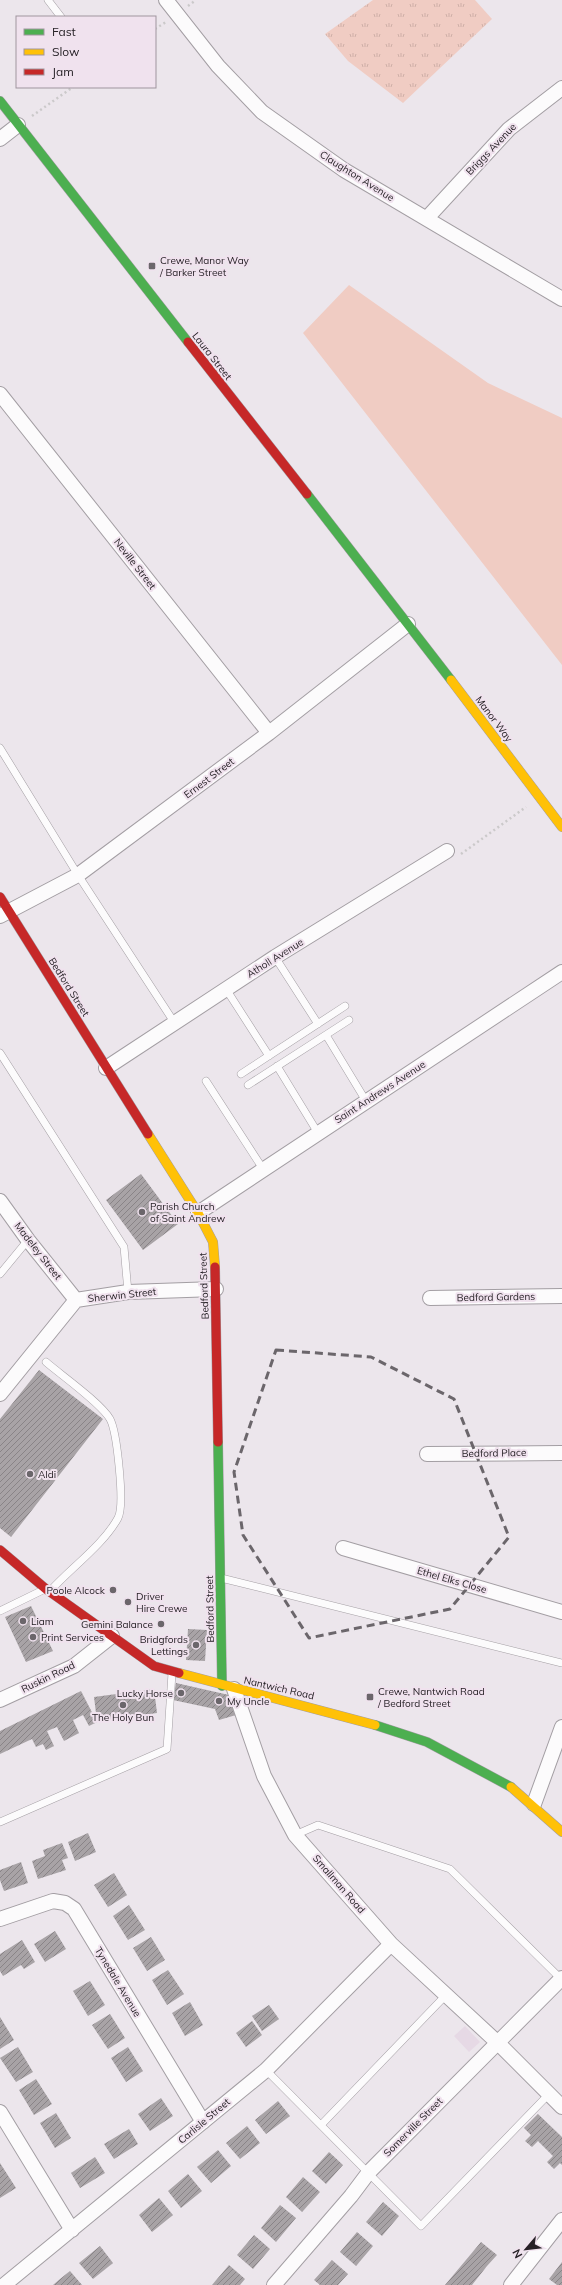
<svg xmlns="http://www.w3.org/2000/svg" width="562" height="2285" font-family="Mulish,sans-serif">
	<defs>
		<pattern id="grass-tufts" width="24" height="20" patternUnits="userSpaceOnUse"><rect width="24" height="20" fill="#f0ccc3"/><path d="M3 7l-1-3M5 7V3M7 7l1-3M15 17l-1-3M17 17v-4M19 17l1-3" fill="none" stroke="#ceafa7"/></pattern>
		<pattern id="building-hatch" width="6" height="6" patternUnits="userSpaceOnUse"><rect width="6" height="6" fill="#a8a3a6"/><path d="M-1 1l2-2M0 6l6-6M5 7l2-2" fill="none" stroke="#898487"/></pattern>
	</defs>
	<rect width="100%" height="100%" fill="#ece6ec"/>
	<path fill="#e6d9e5" d="M465,2026l15,16 -11,10 -15,-16z"/>
	<path fill="url(#grass-tufts)" d="M373,0h102l17,19 -89,84 -55,-42 -23,-27z"/>
	<path fill="#f0ccc3" d="M349,285l139,98 74,35v247l-259,-332z"/>
	<path fill="url(#building-hatch)" d="M141,1174l37,50 -35,26 -37,-50z
		M39,1370l64,49 -92,118 -11,-9v-109z
		M31,1606l22,45 -27,11 -21,-45z
		M188,1629l19,1 -2,31 -19,-1z
		M176,1683l53,12 7,20 -17,5 -4,-11 -42,-9z
		M154,1689l3,24 -60,8 -3,-24z
		M81,1691l16,31 -8,4 -6,-11 -10,5 6,13 -15,8 -7,-14 -10,4 7,15 -8,4 -3,-6 -7,3 -4,-8 -32,15v-23z
		M88,1833l8,19 -21,9 -7,-19z
		M62,1843l6,15 -6,2 4,10 -28,9 -6,-18 13,-5 -2,-6z
		M21,1862l7,21 -24,8 -4,-11v-10z
		M114,1873l13,22 -19,12 -14,-22z
		M129,1905l16,25 -17,10 -15,-24z
		M55,1931l11,18 -21,13 -11,-18z
		M151,1937l14,23 -18,11 -14,-23z
		M22,1940l13,22 -11,7 -3,-4 -18,11 -3,-5v-17z
		M168,1970l16,24 -17,11 -15,-25z
		M90,1981l15,24 -17,11 -15,-25z
		M190,2002l13,23 -18,11 -13,-23z
		M269,2005l10,14 -17,12 -10,-15z
		M110,2014l15,24 -17,11 -16,-24z
		M0,2017l14,23 -14,9z
		M252,2021l10,14 -16,12 -10,-14z
		M18,2047l15,25 -17,10 -16,-24z
		M128,2047l15,24 -17,11 -15,-24z
		M36,2079l16,25 -18,11 -15,-25z
		M161,2098l12,18 -23,15 -12,-17z
		M278,2101l12,15 -24,18 -11,-14z
		M56,2113l15,25 -16,10 -15,-25z
		M538,2114l24,23v28l-2,-2 -6,6 -7,-7 6,-6 -15,-15 -6,6 -7,-6 6,-6 -7,-7z
		M247,2126l13,17 -20,16 -14,-16z
		M129,2129l9,15 -24,15 -10,-15z
		M218,2150l13,16 -20,17 -14,-16z
		M329,2152l14,13 -17,19 -14,-13z
		M95,2157l10,16 -25,15 -9,-15z
		M0,2163l16,25 -16,10z
		M188,2174l14,17 -21,17 -13,-17z
		M303,2177l17,15 -18,20 -16,-15z
		M159,2198l14,17 -21,17 -13,-17z
		M383,2202l16,14 -17,20 -16,-14z
		M280,2205l16,13 -20,24 -15,-14z
		M357,2232l16,14 -17,20 -16,-14z
		M254,2235l16,14 -17,20 -16,-14z
		M481,2242l16,13 -10,11 -15,19h-27z
		M100,2246l13,17 -20,16 -14,-16z
		M332,2260l16,14 -10,11h-18l-6,-5z
		M562,2262v23h-5l-8,-6z
		M229,2265l16,14 -5,6h-28z
		M70,2271l12,14h-29l7,-6z"/>
	<g fill="none" stroke-linecap="round" stroke-linejoin="round">
		<defs>
			<path id="lane" d="M48,0l13,17
				M0,748l78,127 96,147
				M275,957l43,67
				M226,989l43,67
				M326,1035l40,66
				M0,1053l124,194 4,45
				M277,1066l41,67
				M241,1074l104,-68
				M206,1081l57,88
				M248,1085l101,-65
				M0,1274l28,-34
				M46,1362c15,13 55,41 64,57 7,13 15,86 8,99 -14,26 -47,50 -67,72
				M221,1578l341,85
				M0,1611l43,-21
				M0,1822l167,-73 5,-76
				M295,1835l23,-10 132,44 112,111
				M266,2070l155,156 128,-132
				M321,2125l125,-130"/>
			<path id="street" d="M166,0l52,66 44,46 82,58 218,129
				M0,139l18,-14
				M427,218l82,-89 53,-41
				M0,394l269,339
				M0,916l78,-41 191,-142 139,-109
				M106,1068l169,-111 172,-106
				M0,1201l28,39 48,60
				M198,1213l364,-241
				M430,1298l132,-2
				M0,1394l76,-94 52,-8 88,-3
				M427,1454l135,-1
				M343,1548l219,64
				M234,1689l30,87 31,59 96,109 107,99 64,64
				M0,1700l74,-34 38,-30
				M534,1804l28,-77
				M0,1919l53,-18 12,2 9,6 129,213
				M0,2112l72,118
				M4,2285l262,-215 125,-126
				M274,2285l77,-89 18,-24 193,-194
				M511,2285l51,-65"/>
			<path id="fast" d="M0,101l188,241
				M307,494l144,186
				M218,1442l4,244
				M375,1725l52,17 84,45"/>
			<path id="slow" d="M451,680l111,147
				M148,1134l50,79 15,29 2,25
				M179,1673l196,52
				M511,1787l51,45"/>
			<path id="jam" d="M188,342l119,152
				M0,897l148,237
				M215,1267l3,175
				M0,1550l46,39 108,77 25,7"/>
		</defs>
		<use href="#lane" stroke="#a39ea3" stroke-width="8"/>
		<use href="#street" stroke="#a39ea3" stroke-width="16"/>
		<use href="#fast" stroke="#a39ea3" stroke-width="10"/>
		<use href="#slow" stroke="#a39ea3" stroke-width="10"/>
		<use href="#jam" stroke="#a39ea3" stroke-width="10"/>
		<path stroke="#cbc9ca" stroke-width="2.5" stroke-dasharray="2 3" stroke-linecap="butt" d="M188,6l8,-6
			M155,29l11,-7
			M32,116l41,-29
			M461,854l65,-47"/>
		<use href="#lane" stroke="#fcfbfc" stroke-width="7"/>
		<use href="#street" stroke="#fcfbfc" stroke-width="14"/>
		<use href="#fast" stroke="#4caf50" stroke-width="9"/>
		<use href="#slow" stroke="#ffc107" stroke-width="9"/>
		<use href="#jam" stroke="#c62828" stroke-width="9"/>
	</g>
	<path fill="none" stroke="#6b666b" stroke-width="3" stroke-dasharray="8 5" stroke-linejoin="round" d="M276,1350l95,7 83,42 55,138 -59,72 -141,29 -66,-103 -9,-63z"/>
	<g fill="#6b666b" stroke="#f0e2ee" stroke-width="1.5">
		<rect x="148" y="262" width="8" height="8" rx="2"/>
		<circle cx="142" cy="1212" r="4"/>
		<circle cx="30" cy="1474" r="4"/>
		<circle cx="113" cy="1590" r="4"/>
		<circle cx="128" cy="1602" r="4"/>
		<circle cx="23" cy="1621" r="4"/>
		<circle cx="161" cy="1624" r="4"/>
		<circle cx="33" cy="1637" r="4"/>
		<circle cx="196" cy="1645" r="4"/>
		<circle cx="181" cy="1693" r="4"/>
		<rect x="366" y="1693" width="8" height="8" rx="2"/>
		<circle cx="219" cy="1701" r="4"/>
		<circle cx="123" cy="1705" r="4"/>
	</g>
	<g text-anchor="middle" dominant-baseline="central" stroke-width="4" stroke-linejoin="round" paint-order="stroke">
		<g font-size="10" fill="#262126" stroke="#f0e2ee">
			<text transform="translate(491 149) rotate(-46)">Briggs Avenue</text>
			<text transform="translate(357 176) rotate(32)">Claughton Avenue</text>
			<text transform="translate(212 356) rotate(52)">Laura Street</text>
			<text transform="translate(135 564) rotate(52)">Neville Street</text>
			<text transform="translate(494 719) rotate(53)">Manor Way</text>
			<text transform="translate(209 778) rotate(-37)">Ernest Street</text>
			<text transform="translate(275 958) rotate(-32)">Atholl Avenue</text>
			<text transform="translate(69 987) rotate(58)">Bedford Street</text>
			<text transform="translate(380 1092) rotate(-33)">Saint Andrews Avenue</text>
			<text transform="translate(38 1251) rotate(52)">Madeley Street</text>
			<text transform="translate(204 1286) rotate(-92)">Bedford Street</text>
			<text transform="translate(122 1295) rotate(-6)">Sherwin Street</text>
			<text transform="translate(496 1297) rotate(-1)">Bedford Gardens</text>
			<text transform="translate(494 1453) rotate(-1)">Bedford Place</text>
			<text transform="translate(452 1580) rotate(16)">Ethel Elks Close</text>
			<text transform="translate(210 1609) rotate(-91)">Bedford Street</text>
			<text transform="translate(48 1677) rotate(-26)">Ruskin Road</text>
			<text transform="translate(279 1688) rotate(13)">Nantwich Road</text>
			<text transform="translate(339 1884) rotate(49)">Smallman Road</text>
			<text transform="translate(118 1982) rotate(59)">Tynedale Avenue</text>
			<text transform="translate(204 2121) rotate(-40)">Carlisle Street</text>
			<text transform="translate(413 2127) rotate(-45)">Somerville Street</text>
		</g>
		<g font-size="10" fill="#262126" stroke="#f0e2ee" text-anchor="start">
			<text x="160" y="260">Crewe, Manor Way<tspan x="160" dy="12">/ Barker Street</tspan></text>
			<text x="150" y="1206">Parish Church<tspan x="150" dy="12">of Saint Andrew</tspan></text>
			<text x="38" y="1474">Aldi</text>
			<text x="105" y="1590" text-anchor="end">Poole Alcock</text>
			<text x="136" y="1596">Driver<tspan x="136" dy="12">Hire Crewe</tspan></text>
			<text x="31" y="1621">Liam</text>
			<text x="153" y="1624" text-anchor="end">Gemini Balance</text>
			<text x="41" y="1637">Print Services</text>
			<text x="188" y="1639" text-anchor="end">Bridgfords<tspan x="188" dy="12">Lettings</tspan></text>
			<text x="378" y="1691">Crewe, Nantwich Road<tspan x="378" dy="12">/ Bedford Street</tspan></text>
			<text x="173" y="1693" text-anchor="end">Lucky Horse</text>
			<text x="227" y="1701">My Uncle</text>
			<text x="123" y="1717" text-anchor="middle">The Holy Bun</text>
		</g>
	</g>
	<rect x="16" y="16" width="140" height="72" fill="#f0e2ee" stroke="#9f959e"/>
	<rect x="24" y="29" width="20" height="6" fill="#4caf50" stroke="#9f959e"/>
	<text x="52" y="36" font-size="12" fill="#262126">Fast</text>
	<rect x="24" y="49" width="20" height="6" fill="#ffc107" stroke="#9f959e"/>
	<text x="52" y="56" font-size="12" fill="#262126">Slow</text>
	<rect x="24" y="69" width="20" height="6" fill="#c62828" stroke="#9f959e"/>
	<text x="52" y="76" font-size="12" fill="#262126">Jam</text>
	<g transform="translate(526 2249) rotate(242)" stroke="#f0e2ee" stroke-width="3" paint-order="stroke">
	<path d="M0-3L7 15L0 10L-7 15Z" fill="#262126"/>
	<text y="-6" font-size="11" font-weight="bold" text-anchor="middle" fill="#262126">N</text>
	</g>
</svg>
